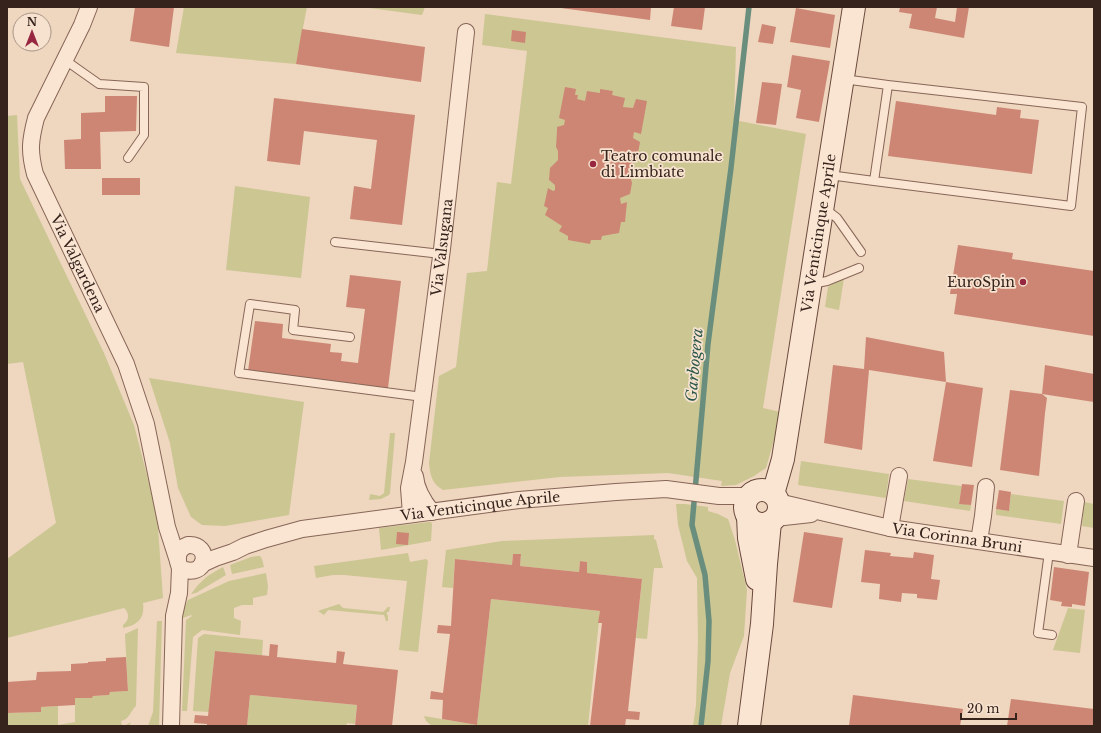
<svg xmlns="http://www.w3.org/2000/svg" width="1101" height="733" font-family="'Libre Baskerville',serif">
	<rect width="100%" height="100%" fill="#eed6bf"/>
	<path fill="#ccc693" d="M184,7h123l-11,57 -120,-11z
		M362,7h63l-3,8z
		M485,14l251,33 -2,73 72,14 -43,274 17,4 -6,28 -8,28 -12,8 -18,9 -15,1 1,-5 -54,-8 -108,4 -117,13c-11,-6 -13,-15 -14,-27l10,-87 17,-9 11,-94 20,-2 10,-89 14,2 16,-133 -45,-6z
		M17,115l3,64 84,174 30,72 23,89 6,84 -20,5c2,15 -5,22 -20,25v-3c6,-4 7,-12 1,-17l-117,30v-79l49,-36 -33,-161 -16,2v-248z
		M235,186l75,11 -9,81 -75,-8z
		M842,278h2l-5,32 -14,-3 3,-20z
		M149,378l155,24 -15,113 -64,11 -23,-1 -11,-8 -13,-29 -8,-45z
		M390,433h5l-5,60 -1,2 -8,4 -12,1 1,-6 10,2 4,-3z
		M801,461l88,13 -3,24 -88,-13z
		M908,479l54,7 -3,17 12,2 -1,6 -66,-10z
		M1011,494l53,7 -3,23 -65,-9v-6l13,2z
		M1084,502l10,2v24l-12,-2z
		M685,504l23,3v4l10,3 10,5 7,21 12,50 -3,46 -14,37 -9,53h-28l3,-21 2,-64 -1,-63 -10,-17 -9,-36 -2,-21z
		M429,522h2l1,2 -1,17 -50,9 -2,-22z
		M654,535v4l2,1 7,28h-9l-7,71 -11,-1 6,-59 -55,-6v-11l-7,-1 -1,11 -59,-6 1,-12h-8l-1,11 -57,-6 -2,29 -11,-1 4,-37 56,-9z
		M408,553l2,9 16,-3 2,2 -10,91 -19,-2 8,-69 -63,-6h-11l-17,3 -2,-12z
		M258,556h2l2,3 2,8 -32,7 -2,-9 21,-8z
		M223,567l3,8 -30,18 -5,1c10,-14 17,-19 32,-27z
		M266,573l2,13 -1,9 -14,3v7h-11l-8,3v10l7,3 -1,14 -38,-5 -9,7 -6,74h-5l4,-91 6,-4 -1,-1 -8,3v-9l5,-9 41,-19z
		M491,599l109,12 -12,115h-156l-6,-5 -2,-5 53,9z
		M339,604l4,4 40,4 5,-5h2l-1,5h-2v3h1v6h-2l-2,-6 -56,-5 -4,5 -6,-4z
		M1068,608l17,2 -5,43 -27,-3z
		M157,621h5l-3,105h-11l5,-14z
		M138,628l-2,78c-6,5 -6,13 -15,15l1,5 4,-1 5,-3 -2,4h-122v-13l34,-1v-5l17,-1v19l17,-3v-24h17l1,-2 16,-1 1,-3 18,-1 -3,-57z
		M204,634l59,6 -1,16 -47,-5 -6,61 -16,-1 5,-73z
		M250,695l107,10 -2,19 -8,-1 -1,3h-99z"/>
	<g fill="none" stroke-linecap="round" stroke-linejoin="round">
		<path stroke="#6a8e7d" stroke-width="5.5" d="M701,726l7,-65 1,-40 -4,-46 -13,-50 16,-181 23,-176 18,-161"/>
	</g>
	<path fill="#cd8674" d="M135,7h39l-5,40 -39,-6z
		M561,7h90l-1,13 -89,-12z
		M674,7h31l-3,23 -31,-4z
		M900,7h37l-2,11 20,4 2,-15h12l-5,31 -55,-10 3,-14 -13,-2z
		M796,8l39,7 -5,33 -40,-6z
		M762,24l14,3 -3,17 -15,-2z
		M302,29l123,18 -4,35 -125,-18z
		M512,30l14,2 -1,11 -14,-2z
		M792,55l38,6 -11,61 -23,-4 5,-28 -14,-3z
		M762,82l20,2 -6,41 -20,-2z
		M565,87l11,2 -1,6h3l-1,4 8,2 2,-10 13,2v-4l13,2 -1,4 13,3 -2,9 10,1 3,-9 11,2 -6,33 -7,-2 -1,6 7,4 -3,17 -7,7 -1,6 3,11 -2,11 -10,4 1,6 6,-2 -2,20h-4l-2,11 -17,3 -1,4h-10l-1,4 -22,-4v-4l-9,-5 3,-5 -17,-11 3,-7 -4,-2 4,-18 5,3 2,-1v-5l-6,-5 1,-12 8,-8v-9l-2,-4 1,-16v-4l7,-2 1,-5 -6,-2z
		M105,96h32l-1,35 -36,1 1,37h-36l-1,-29 17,-1v-26l24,-1z
		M274,98l141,17 -13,110 -52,-6 4,-33 17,3 6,-49 -73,-9 -4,34 -33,-4z
		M896,101l100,14 1,-8 24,3 -1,8 19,2 -7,54 -144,-18z
		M102,178h38v17h-38z
		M958,245l55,8 -1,6 82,12v65l-140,-22 3,-20h-7z
		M350,275l51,6 -13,107 -140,-17 7,-50 28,3 -1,14 49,6 -1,8 12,1 -1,8 17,2 7,-54 -19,-2z
		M866,337l78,15 2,30 -77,-12 -7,80 -38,-7 9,-78 31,4z
		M1045,365l49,9v28l-52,-8z
		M946,382l37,6 -11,79 -39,-6z
		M1010,390l32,4 5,4 -2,15 -6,63 -39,-6z
		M962,484l12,1 -3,20 -12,-1z
		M999,490l12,2 -2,19 -13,-2z
		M397,532l12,1 -1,12 -12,-1z
		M804,532l39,6 -11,70 -39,-6z
		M865,550l26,3 -1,3 23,2 1,-6 20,3 -3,24 9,1 -3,20 -20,-2v-4l-15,-1 -1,9 -22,-3 1,-15 -19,-2z
		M513,554h8l-1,12 59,6 1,-11 7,1v11l55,6 -14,132 12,1 -1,8 -13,-1 -1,7h-35l12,-103h-4l2,-12 -109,-12 -14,126 -35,-6 1,-19 -13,-1 1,-8 12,2 7,-59 -13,-1 1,-8 13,1 4,-67 57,6z
		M1054,567l35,5 -4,34 -13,-2v3l-11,-1 1,-4 -12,-2z
		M270,644l8,1 -1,12 59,6 1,-12 8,1 -2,12 55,6 -6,56h-37l2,-21 -107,-10 -3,31h-40v-2l-13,-1 1,-8 13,1 7,-65 54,5z
		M126,657l2,34 -18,1 -1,3 -16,1 -1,2h-17v7l-34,2v5l-34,1v-31l29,-2 1,-8 34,-1v-7l17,-1v-1l18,-1v-3z
		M853,695l110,14 -3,17h-111z
		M1011,699l83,10v17h-87z"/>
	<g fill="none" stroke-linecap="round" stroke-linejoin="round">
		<defs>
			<path id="lane" d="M65,60l34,24 45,3v48l-16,23
				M829,175l45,6 14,-96 -45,-6
				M874,181l197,25 11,-99 -194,-22
				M824,208l13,10 24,34
				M335,242l106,12
				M812,284l15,-3 32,-13
				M350,337l-57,-7 2,-20 -45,-6 -11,69 184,24
				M1049,552l-11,81 14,2"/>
			<g id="street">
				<path id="s1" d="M89,7l-7,18 -46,93c-6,23 -7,33 -1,56l91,190 20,60 21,103 11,34"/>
				<path d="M415,476c1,14 8,25 17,36"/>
				<path id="s2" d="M778,502l112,26 204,30"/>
				<path id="s3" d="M411,514l-2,-26 5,-26 28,-213 24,-217"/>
				<path d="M775,518l36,-4"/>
				<path d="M890,528l9,-52"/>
				<path d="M979,541l4,-25 3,-29"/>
				<path d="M188,545c24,-2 20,36 -8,23 -4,-10 -3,-19 8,-23z"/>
				<path d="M1068,555l8,-54"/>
				<path id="s4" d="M202,564l13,-6 18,-6 12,-6 21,-7 36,-10 217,-29 97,-8 50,-3 53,7h29"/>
				<path d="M171,726l3,-110 5,-23 1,-25"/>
			</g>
			<g id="secondary">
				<circle cx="762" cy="507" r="17"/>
				<path id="s5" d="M773,494l10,-35 71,-452"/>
				<path d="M748,516l1,22 8,41"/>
				<path d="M749,726l13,-102 4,-60 4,-42"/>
			</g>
		</defs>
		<use href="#lane" stroke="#876657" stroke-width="10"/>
		<use href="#street" stroke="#876657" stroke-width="18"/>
		<use href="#secondary" stroke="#69483b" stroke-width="24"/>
		<use href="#lane" stroke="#f9e5d2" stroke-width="8"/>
		<use href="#street" stroke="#f9e5d2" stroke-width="16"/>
		<use href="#secondary" stroke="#f9e5d2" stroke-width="22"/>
	</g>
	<g fill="#972740" stroke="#f6e2cf" stroke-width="1.5">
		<circle cx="593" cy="164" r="4"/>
		<circle cx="1023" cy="282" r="4"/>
	</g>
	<g text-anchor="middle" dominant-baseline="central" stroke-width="3.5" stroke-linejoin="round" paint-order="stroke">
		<g font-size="14" fill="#36231c" stroke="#f6e2cf" text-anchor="start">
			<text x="601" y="156">Teatro comunale<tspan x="601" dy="16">di Limbiate</tspan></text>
			<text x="1015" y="282" text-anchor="end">EuroSpin</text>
		</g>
		<g font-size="14" fill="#36231c" stroke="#f6e2cf">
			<text stroke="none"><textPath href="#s5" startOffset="265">Via Venticinque Aprile</textPath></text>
			<text stroke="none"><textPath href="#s3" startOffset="269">Via Valsugana</textPath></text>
			<text stroke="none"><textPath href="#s1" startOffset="279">Via Valgardena</textPath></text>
			<text stroke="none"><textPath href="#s4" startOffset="286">Via Venticinque Aprile</textPath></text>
			<text stroke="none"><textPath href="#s2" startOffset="183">Via Corinna Bruni</textPath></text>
		</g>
		<g font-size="15" font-style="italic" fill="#2b564a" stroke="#f6e2cf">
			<text transform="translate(694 365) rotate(-85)">Garbogera</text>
		</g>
	</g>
	<rect width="1101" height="733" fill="none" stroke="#36231c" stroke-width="16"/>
	<g transform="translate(32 32)"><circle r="19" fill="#f6e2cf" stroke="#a99687"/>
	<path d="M0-3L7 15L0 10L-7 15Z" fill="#972740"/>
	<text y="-6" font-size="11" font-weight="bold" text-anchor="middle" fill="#36231c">N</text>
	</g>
	<path d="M961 713v6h55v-6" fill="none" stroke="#36231c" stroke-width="2"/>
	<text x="967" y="713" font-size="12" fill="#36231c" stroke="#f6e2cf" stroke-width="3" paint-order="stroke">20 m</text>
</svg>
